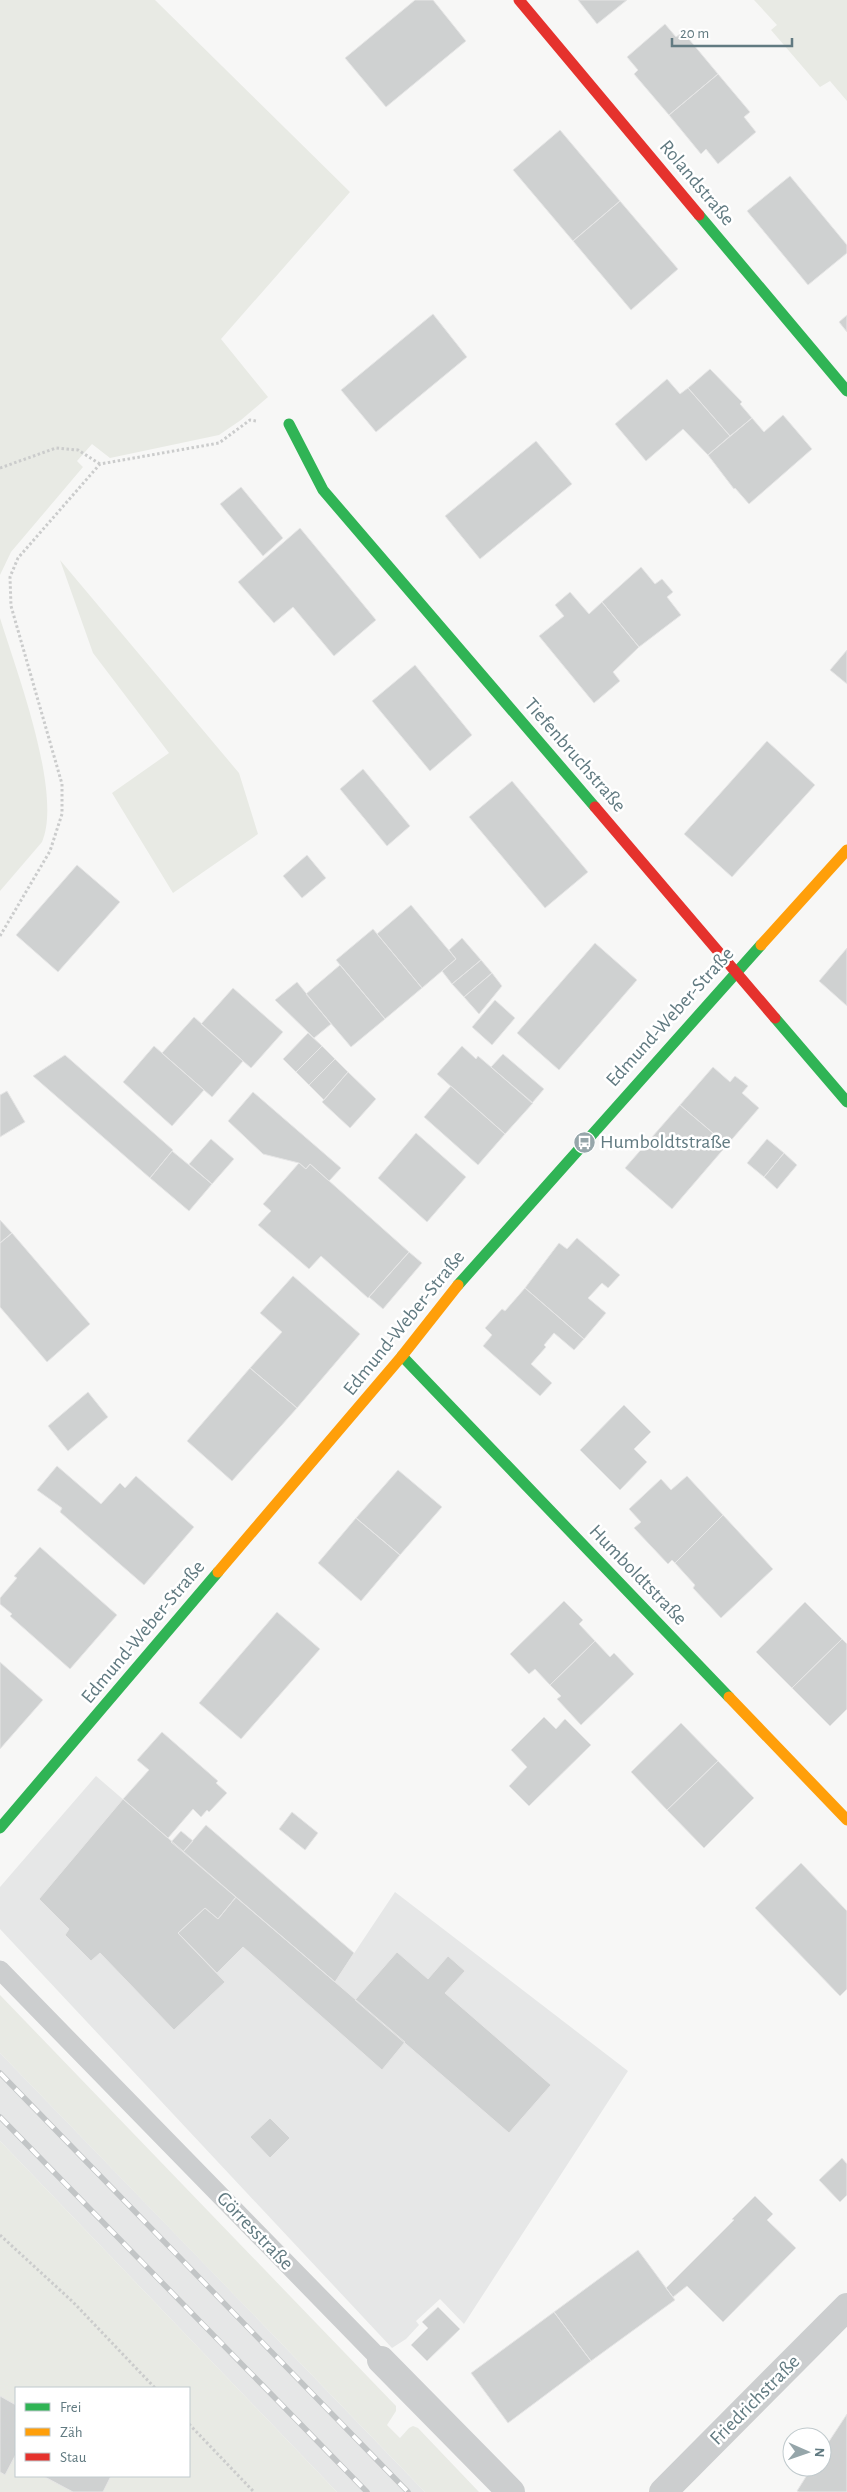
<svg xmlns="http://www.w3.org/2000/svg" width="847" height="2492" font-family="'Alegreya Sans',sans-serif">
	<rect width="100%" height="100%" fill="#f7f7f6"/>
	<path fill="#e6e7e7" d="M96,1776l239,206 60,-90 233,179 -164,253 -24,-25 -24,22 3,4 -13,14 -14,9 -392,-419v-42z
		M0,2053l161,166 264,273h-88l-337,-351z"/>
	<path fill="#e8eae4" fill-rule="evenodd" d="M0,0h155l195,192 -129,147 47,58 -27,23 -22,15 -109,23 -18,-14 -15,17 6,6 -72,85 -11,23z
		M754,0h93v101l-17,-20 -10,6 -49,-57 6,-5z
		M60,560l179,213 19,61 -85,59 -61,-100 57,-40 -76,-100z
		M0,618c16,52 63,175 42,224l-42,49z
		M0,1995l396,411v5l-9,14 13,13 9,-10 4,-2 5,2 61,64h-54l-425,-439z
		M0,2141l337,351h-337zM16,2388h173v88h-173z"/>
	<path fill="#cfd1d1" stroke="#e6e6e6" d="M415,0h18l33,41 -80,66 -41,-49z
		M578,0h49l-30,24z
		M665,24l11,13 7,-5 35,42 -49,41 -35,-41 4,-4 -11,-13z
		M718,74l32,38 -6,5 12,15 -38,32 -12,-15 -5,5 -32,-39z
		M560,130l60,71 -47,40 -60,-71z
		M790,176l57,69v8l-39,32 -61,-74z
		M620,201l58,68 -47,41 -58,-69z
		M433,314l34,43 -91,75 -35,-42z
		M847,315v17l-8,-10z
		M710,369l32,33 -2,2 12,14 -22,18 -42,-48z
		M667,379l13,15 8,-6 42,48 -22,19 -25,-26 -37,32 -31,-37z
		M783,415l29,34 -63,55 -14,-16 -1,1 -26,-34 44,-37 12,14z
		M536,441l36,43 -92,75 -35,-43z
		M241,487l42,51 -20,18 -43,-52z
		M300,528l76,92 -42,36 -41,-49 -19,16 -36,-41z
		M641,567l14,17 7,-5 11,13 -6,5 14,18 -42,32 -37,-45z
		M570,592l19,22 13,-12 37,45 -26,25 7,9 -26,22 -55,-67 25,-20 -9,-11z
		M847,650v34l-17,-14z
		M415,665l57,70 -42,36 -58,-70z
		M767,741l48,44 -83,92 -48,-43z
		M363,769l47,57 -23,20 -47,-57z
		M512,781l76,91 -43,36 -76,-91z
		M307,855l19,23 -24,20 -19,-22z
		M77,865l43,37 -62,70 -42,-37z
		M411,905l45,54 -34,29 -45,-54z
		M373,929l49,59 -37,31 -49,-59z
		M462,938l19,22 -29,24 -10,-13 14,-12 -7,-9z
		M595,943l42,37 -78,90 -42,-37z
		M847,948v58l-28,-25z
		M481,960l11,13 -28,24 -12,-13z
		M340,965l45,54 -34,28 -45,-53z
		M492,973l10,13 -23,28 -15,-17z
		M297,982l34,42 -17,14 -39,-38z
		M233,988l50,44 -32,36 -50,-44z
		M495,1000l20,18 -23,27 -20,-18z
		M194,1017l49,44 -31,36 -50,-44z
		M308,1033l14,13 -26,26 -13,-13z
		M154,1046l50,44 -32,36 -49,-44z
		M322,1046l13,13 -26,26 -13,-13z
		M462,1046l14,13 2,-3 55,47 -28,31 -68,-60z
		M503,1054l41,35 -12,14 -41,-36z
		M65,1055l108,95 -23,28 -117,-102z
		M335,1059l13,13 -24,28 -15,-15z
		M713,1067l17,15 5,-6 13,10 -6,7 17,15 -32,37 -47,-40z
		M348,1072l28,27 -26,29 -28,-26z
		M451,1086l54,48 -27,31 -54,-48z
		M7,1091l18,31 -25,15v-42z
		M253,1092l88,76 -12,13 -19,-17 -4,5 -7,-6 -36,-9 -35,-33z
		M680,1105l47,40 -55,64 -47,-41z
		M416,1133l50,44 -39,45 -49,-44z
		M211,1139l23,20 -22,25 -23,-20z
		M767,1139l17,14 -20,24 -17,-14z
		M172,1151l40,33 -23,27 -39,-33z
		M784,1153l13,12 -20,24 -13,-12z
		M299,1163l7,6 4,-5 99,88 -41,46 -47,-42 -12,13 -51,-44 13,-14 -8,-7z
		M0,1220l12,13 -12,10z
		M12,1233l78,91 -43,38 -47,-55v-64z
		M577,1238l43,37 -12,13 -6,-5 -14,15 18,15 -22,26 -59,-51 34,-45 8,6z
		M409,1252l13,11 -39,46 -14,-12z
		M293,1276l67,58 -63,74 -47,-40 32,-36 -22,-19z
		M525,1288l59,51 -10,11 -20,-17 -10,12 2,2 -15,17 21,19 -12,13 -57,-50 9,-11 -7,-7 17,-19 3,2z
		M250,1368l47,40 -65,73 -45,-40z
		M88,1392l20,25 -40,34 -20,-25z
		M624,1405l27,27 -17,17 13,13 -27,28 -40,-40z
		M57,1466l44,38 19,-21 5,5 11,-12 58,51 -50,58 -84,-73 2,-4 -25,-18z
		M398,1470l44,37 -42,48 -44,-37z
		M687,1476l36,39 -48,48 -3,-3 -4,4 -34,-36 7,-6 -12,-13 32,-30 10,11z
		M723,1515l50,54 -52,49 -28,-30 2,-3 -20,-22z
		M356,1518l44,37 -39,46 -43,-38z
		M40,1547l77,68 -47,54 -60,-53 2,-2 -12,-10v-6l17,-20 -3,-2z
		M564,1601l19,19 -4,4 16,17 -45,44 -15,-16 -6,5 -19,-20z
		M805,1602l37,37 -50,49 -36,-36z
		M277,1612l43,37 -79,90 -42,-36z
		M842,1639l5,5v65l-17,17 -38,-38z
		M595,1641l15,16 4,-4 20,21 -53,51 -24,-26 4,-3 -11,-11z
		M0,1662l43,38 -43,49z
		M544,1717l12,12 9,-10 26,26 -62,61 -20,-20 18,-19 -16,-17z
		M681,1723l37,38 -51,49 -36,-38z
		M162,1732l56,49 -2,2 11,10 -18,19 -2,-2 -6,7 -8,-8 -25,29 -45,-39 26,-29 -12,-10z
		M718,1761l36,37 -50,50 -37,-38z
		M123,1799l113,98 -18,22 -13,-11 -27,25 47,49 -51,48 -74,-77 -9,8 -26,-26 4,-6 -30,-30z
		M292,1812l26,21 -13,17 -26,-21z
		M206,1825l148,128 -19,29 -152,-130z
		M181,1831l12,10 -10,11 -12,-10z
		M801,1863l46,48v78l-7,7 -85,-88z
		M236,1897l169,145 -23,28 -139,-123 -26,26 -39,-40 27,-25 13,11z
		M397,1952l31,27 20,-23 17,15 -20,22 106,92 -42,48 -154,-133z
		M270,2118l20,20 -20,20 -20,-21z
		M842,2158l5,6v31l-7,7 -21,-22z
		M755,2196l18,18 -6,6 29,28 -73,74 -36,-36 -14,11 -7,-9 68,-68 -2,-1z
		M638,2250l37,50 -84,61 -37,-49z
		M438,2307l22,22 -33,32 -16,-16 17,-17 -6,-6z
		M554,2312l37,49 -83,62 -37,-50z
		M0,2396l16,9v49l-11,21 -5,-3z
		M847,2414v78h-48l-2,-1 15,-24h10v-15z
		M43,2476h68l-8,16h-30z"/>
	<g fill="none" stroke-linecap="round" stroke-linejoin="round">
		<path stroke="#cbcccc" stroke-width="3" stroke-dasharray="2.5 2.5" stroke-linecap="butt" d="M0,468l56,-20 22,2 22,14
			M0,936l50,-85 12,-37v-30l-51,-178 -1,-29 8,-19 82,-94 119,-21 31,-23 6,1
			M0,2235l73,67 82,86
			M189,2424l65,68"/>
		<path stroke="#cccecf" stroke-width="19" d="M0,1970l381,390"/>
		<path stroke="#cccecf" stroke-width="28" d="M381,2360l130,132
			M663,2492l184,-185"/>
		<path stroke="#30b455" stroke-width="11" d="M699,215l148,176
			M289,424l34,66 272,317
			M775,1018l72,84
			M458,1285l303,-340
			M402,1356l327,341
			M0,1828l218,-256"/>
		<path stroke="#ff9f0a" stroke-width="11" d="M761,945l86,-95
			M218,1572l184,-216 56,-71
			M729,1697l118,123"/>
		<path stroke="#e5322d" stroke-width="11" d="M519,0l180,215
			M595,807l180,211"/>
		<defs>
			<path id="rail" d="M0,2073l408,419
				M0,2117l367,375"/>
		</defs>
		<use href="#rail" stroke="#c2c5c6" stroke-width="5.5"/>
		<use href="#rail" stroke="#fff" stroke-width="4" stroke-dasharray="11" stroke-linecap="butt"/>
	</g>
	<defs>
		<symbol id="bus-disc" viewBox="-11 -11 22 22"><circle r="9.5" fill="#96a6aa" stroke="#fff"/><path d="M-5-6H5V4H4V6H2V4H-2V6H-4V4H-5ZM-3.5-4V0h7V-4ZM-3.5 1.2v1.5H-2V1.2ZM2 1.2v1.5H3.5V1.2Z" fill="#fff"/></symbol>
	</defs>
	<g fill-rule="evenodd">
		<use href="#bus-disc" x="572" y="1130" width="25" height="25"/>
	</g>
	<g text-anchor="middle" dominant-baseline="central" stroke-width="5" stroke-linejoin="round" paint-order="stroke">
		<g font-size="20" fill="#617a81" stroke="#fff">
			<text transform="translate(697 183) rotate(50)">Rolandstraße</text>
			<text transform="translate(575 755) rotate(49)">Tiefenbruchstraße</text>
			<text transform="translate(670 1017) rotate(-48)">Edmund-Weber-Straße</text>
			<text transform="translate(404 1323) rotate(-51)">Edmund-Weber-Straße</text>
			<text transform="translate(638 1575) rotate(46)">Humboldtstraße</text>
			<text transform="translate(143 1632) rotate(-50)">Edmund-Weber-Straße</text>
			<text transform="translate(255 2231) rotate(46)">Görresstraße</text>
			<text transform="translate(755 2400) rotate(-45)">Friedrichstraße</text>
		</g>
		<g font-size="20" fill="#617a81" stroke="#fff" text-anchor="start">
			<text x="600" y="1142">Humboldtstraße</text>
		</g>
	</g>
	<rect x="15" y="2387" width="175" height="90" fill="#ffffff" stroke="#c0cacd"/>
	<rect x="25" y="2403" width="25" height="8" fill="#30b455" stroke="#c0cacd"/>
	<text x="60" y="2412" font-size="15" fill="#617a81">Frei</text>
	<rect x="25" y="2428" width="25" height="8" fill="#ff9f0a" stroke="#c0cacd"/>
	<text x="60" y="2437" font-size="15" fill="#617a81">Zäh</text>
	<rect x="25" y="2453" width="25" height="8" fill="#e5322d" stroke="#c0cacd"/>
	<text x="60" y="2462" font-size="15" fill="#617a81">Stau</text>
	<g transform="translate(807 2452) rotate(92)"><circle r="24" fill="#ffffff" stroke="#c0cacd"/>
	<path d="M0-4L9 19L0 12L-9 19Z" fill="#96a6aa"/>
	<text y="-8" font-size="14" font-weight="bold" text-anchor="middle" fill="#617a81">N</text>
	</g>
	<path d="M672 38v8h120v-8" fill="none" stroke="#617a81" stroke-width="2.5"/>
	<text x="680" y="38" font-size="15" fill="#617a81" stroke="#ffffff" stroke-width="4" paint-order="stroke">20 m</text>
</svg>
